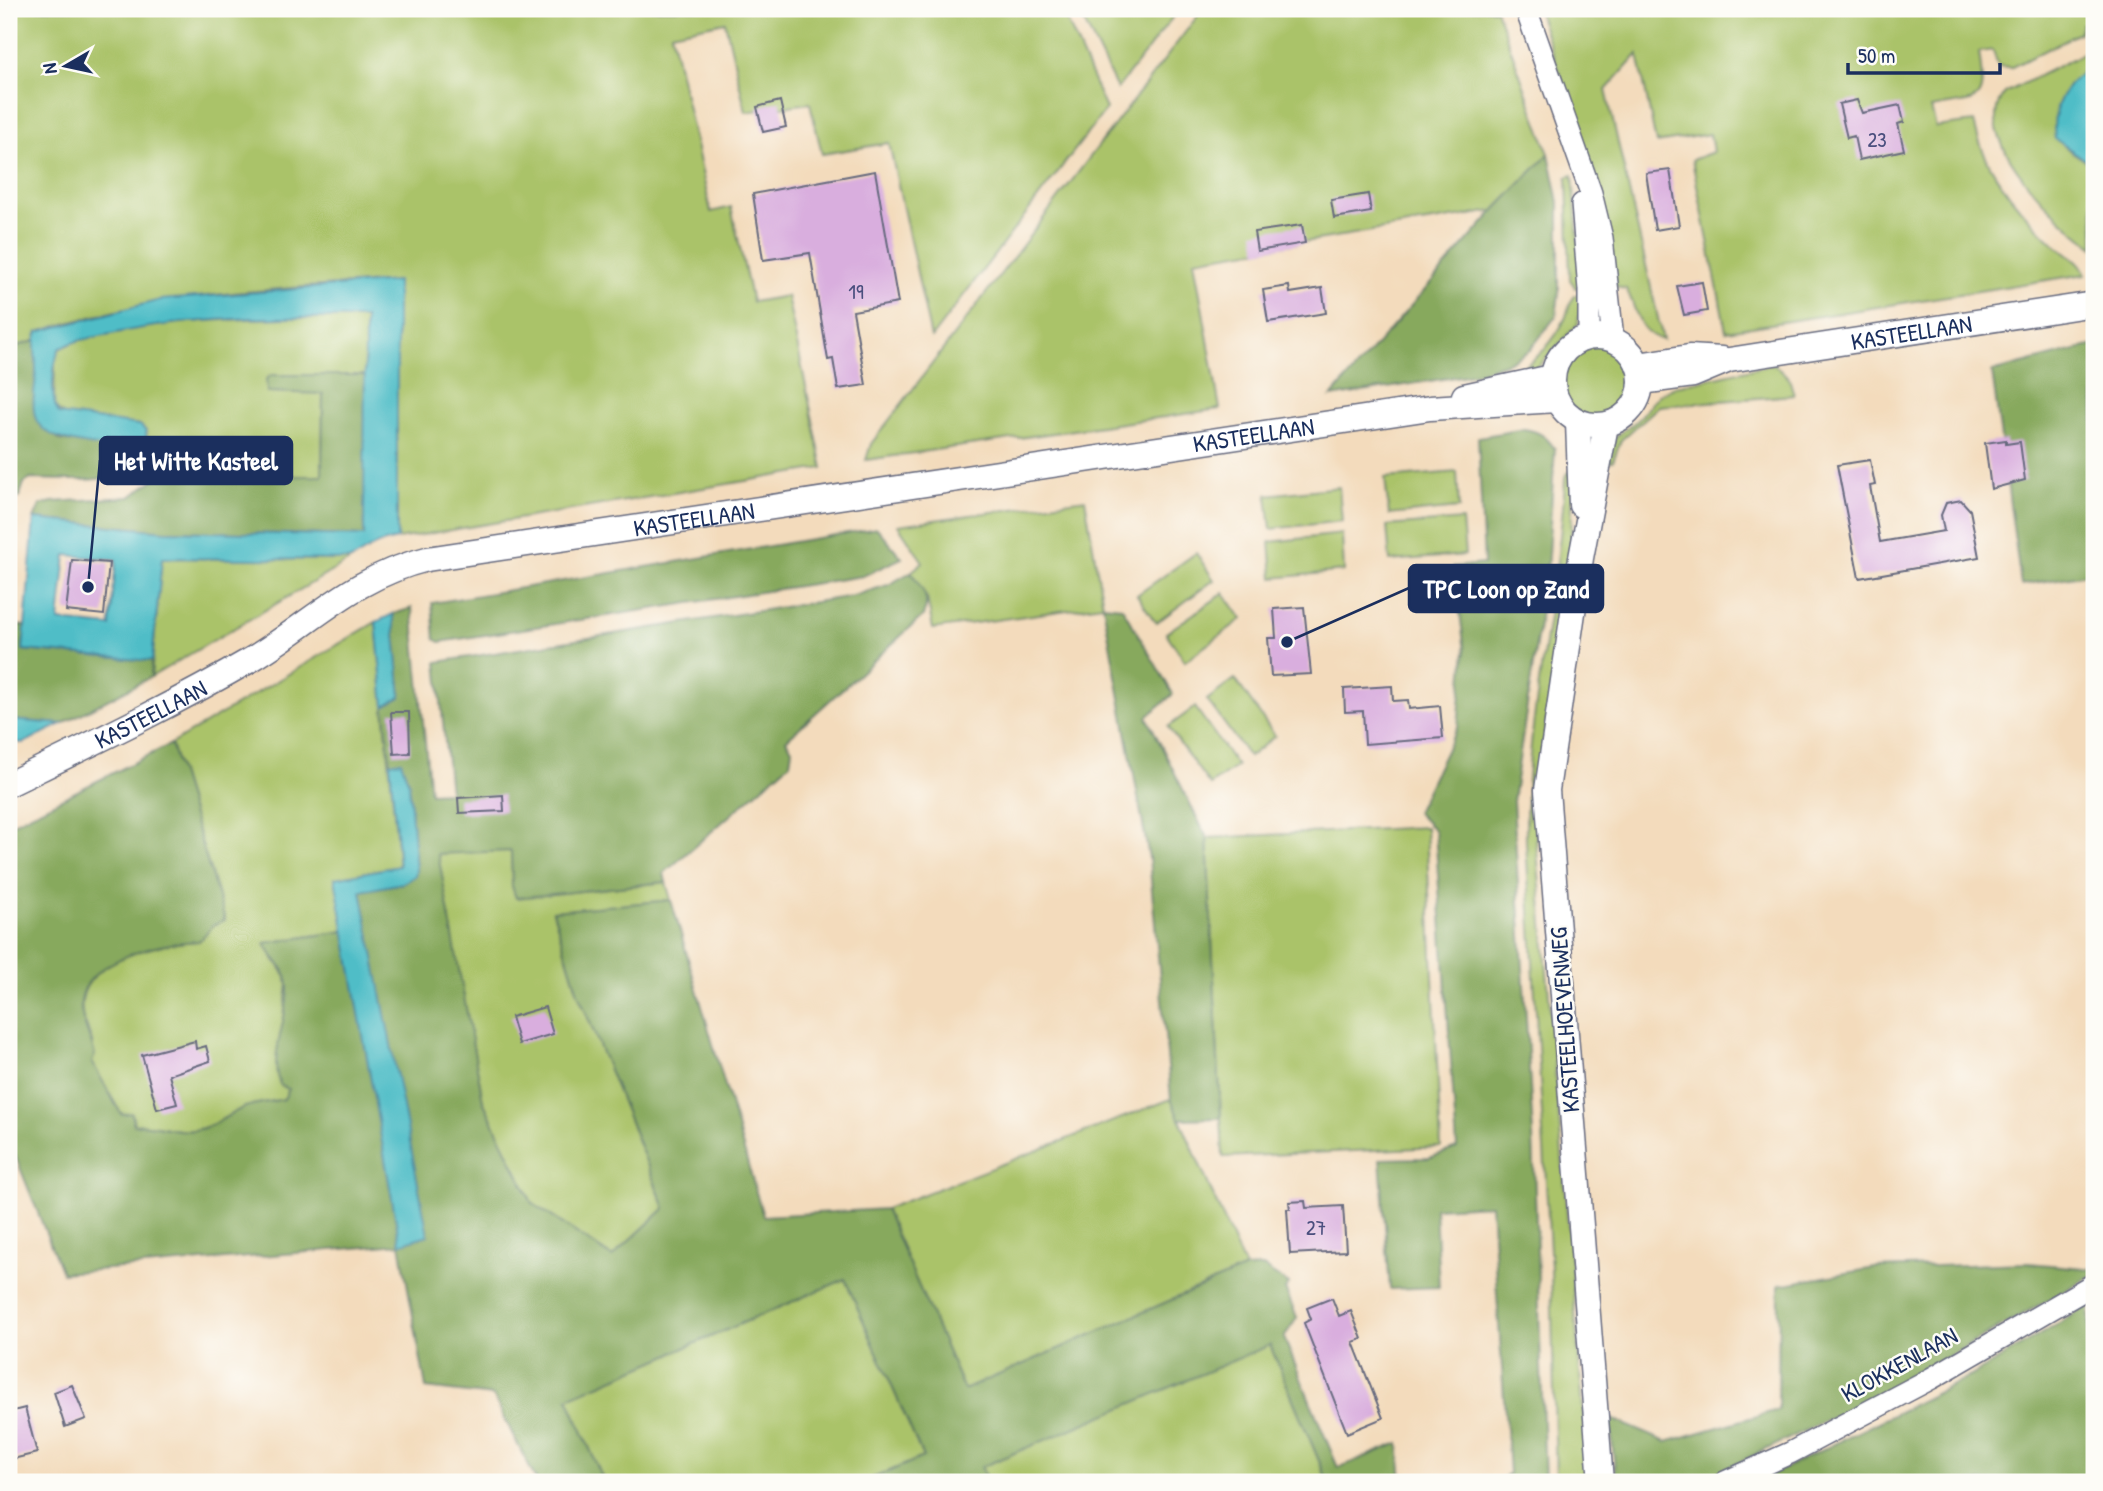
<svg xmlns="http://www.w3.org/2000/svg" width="2103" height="1491" font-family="'Patrick Hand',sans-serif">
	<rect width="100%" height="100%" fill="#fdfcf7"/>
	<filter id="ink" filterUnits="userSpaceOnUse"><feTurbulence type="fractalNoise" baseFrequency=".0143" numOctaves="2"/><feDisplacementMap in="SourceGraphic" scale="14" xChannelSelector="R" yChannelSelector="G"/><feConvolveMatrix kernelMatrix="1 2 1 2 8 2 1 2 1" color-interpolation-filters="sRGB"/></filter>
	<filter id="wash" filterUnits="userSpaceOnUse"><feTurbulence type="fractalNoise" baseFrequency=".00686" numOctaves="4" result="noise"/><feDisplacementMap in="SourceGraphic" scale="28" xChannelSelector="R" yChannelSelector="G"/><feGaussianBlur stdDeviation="1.57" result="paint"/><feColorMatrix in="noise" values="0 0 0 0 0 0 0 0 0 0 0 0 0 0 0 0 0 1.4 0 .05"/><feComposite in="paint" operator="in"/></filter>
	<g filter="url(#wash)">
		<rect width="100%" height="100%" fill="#f3dbbc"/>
		<path fill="#aac369" stroke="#627964" stroke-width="2" d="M9,9h1053l44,100 -175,229 -42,-195 -67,11 -12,-51 -64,9 -21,-90 -54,11 40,179 20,-5 21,95 35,-6 36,172 -426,71v-258c-123,8 -241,12 -359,51l-3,9 -26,7z
			M1078,9h101l-62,80z
			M1203,9h293l53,145 -55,57 -300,49 26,149 -354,51 5,-16z
			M1537,9h557v9l-12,6 -3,9 -69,35 -12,-1 -5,-17 -14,2c8,58 0,46 -48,56l5,19 38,-5c10,50 48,93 85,126 11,9 21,13 27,26l-360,57 -34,-171 21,-8 -3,-18 -54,9 -18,-89 -32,36 57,250c-28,-8 -25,-31 -37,-51l-10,-2c-11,-99 -47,-184 -79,-278z
			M2094,48v16l-26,22 -3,61 28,19 1,81c-33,-24 -127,-110 -89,-154z
			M1573,175l9,112 -6,1 -6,-8 -3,-103z
			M1576,295h6l-4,29 -40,43 -26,10v-5c22,-7 43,-32 53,-53 4,-9 3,-17 11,-24z
			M282,318h83l2,57h-88l-12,17 56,1 -1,84 -128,-1 -5,-17 -42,-8 -1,-20 -6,-6 -74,-8 -12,-10 1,-46 4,-12c53,-28 162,-29 223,-31z
			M1560 380a38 38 0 1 1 76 0a38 38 0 1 1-76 0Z
			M1774,364l15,14 5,17 -135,11 -38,34 -8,21 -5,1 8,-26 21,-15 22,-26 17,-9z
			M1457,472l2,36 -70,7 -4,-37z
			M1573,472l-2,74 -35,250v42l53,644h-33l-5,-214 -25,-426c-2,-123 33,-243 39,-365l2,-4z
			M1339,487l3,34 -71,8 -4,-34z
			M1085,499l18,106 -170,24 -6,-31 -16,-26 12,-10 -25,-37z
			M1462,520l3,35 -75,6 -3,-35z
			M1342,534l2,37 -71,7 -3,-36z
			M1196,553l18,27 -58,43 -19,-28z
			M162,558l189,2 -200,117z
			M1224,593l18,26 -57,42 -19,-28z
			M376,622l23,244 -64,12 10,53 -80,12c5,15 18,23 23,40l-11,92 4,10 8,4 -5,10c-12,3 -26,4 -37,8 -18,6 -31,19 -49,22 -24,5 -42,-7 -64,-4 -17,-14 -35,-41 -42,-62 -1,-5 1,-11 1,-16 -2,-16 -14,-29 -11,-47 6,-43 82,-58 117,-59l15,-16 11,-6 -54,-175z
			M1235,679l40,57 -26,21 -42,-57z
			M1195,707l42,59 -27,19 -42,-58z
			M1426,827l15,320 -218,10 -16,-319z
			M511,851l1,35 4,12 150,-16 5,18 -118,12 25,81 87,215 -53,49 -80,-54 -49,-102 -46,-248z
			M1171,1099l74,169 -281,122 -79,-181z
			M845,1279l78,178 -59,25h-260l-36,-84z
			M1270,1345l58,137h-340l-7,-15z"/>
		<path fill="#87a95d" stroke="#516c5e" stroke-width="2" d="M1549,154l10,48v91l-3,23 -26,34 -21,12 -36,12 -142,23 163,-186z
			M35,341l2,21 -3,44 25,34 88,11c-20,38 -80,28 -116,28l-7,4 -5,15 -10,3v-153z
			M2094,345v228l-73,12 -29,-213z
			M271,375h96l-3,161 -199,-5 -131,-12 6,-14 12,-3 78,-5 38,-28 21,-10 5,17h128l1,-82 -56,-2 -1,-13z
			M1524,429c15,2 22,7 31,20l-8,121 -34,231 20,334 12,347h-45l9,-9 -18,-268 -56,3 4,79 -49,2 -10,-130 49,-1 28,-10 -22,-317 -19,-19 42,-86 7,-75 -11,-84 30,-3 -6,-127z
			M877,528l25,30 -39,18 -423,66 -5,-3 -3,-36z
			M911,572c10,16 21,25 12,44l-137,124 6,9 -2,14 -126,110 2,9 -150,16 -4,-12 -1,-35 -73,3 45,247 49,102 80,54 53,-49 -87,-215 -25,-82 118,-11 92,316 122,-7 79,181 281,-122 18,-1 26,17 -4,5 12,29 -13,20 54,130 61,-25 3,39h-74l-58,-137 -289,122 7,15h-124l59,-25 -78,-178 -277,119 36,84h-67l-44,-86 -67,-8 -26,-144 -338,29 -53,-133v-315l162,-81 54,176 -11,5 -15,16c-35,1 -114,17 -118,61 -1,19 10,35 14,53l-3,7 29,52 11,-1 2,12c21,-3 39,8 61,5 19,-2 33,-16 50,-23 12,-4 26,-5 39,-8l5,-10 -8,-3c-15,-25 9,-72 7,-102 -2,-18 -17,-26 -23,-41l80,-12 55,312 -39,-353 42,-7 13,-12 -7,-87 -8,-22 -11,1 -6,-57 17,-9 -8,-83 19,-6 18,185 20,-1 -13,-130 416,-66 35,-11z
			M1103,605l19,2 51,87 -26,23 60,121 14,280 -42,1 -8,-20 -22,-241z
			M9,625l16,1 -2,24 129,11 -1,16 -89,47 -53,-4z
			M2028,1263l66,6v5l-201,114 -194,94h-83l-6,-64 56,24 112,-32 1,-125 96,-17z
			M2089,1305l5,177h-337l214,-106z"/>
		<path fill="#4fbdc7" stroke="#357692" stroke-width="2" fill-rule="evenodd" d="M2094,64v108l-7,-11 -32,-22c-5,-32 11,-59 39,-75z
			M397,281v258l-19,5 -27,16 -189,-2 -10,103 -129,-11 11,-131 131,12 199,5 1,-218c-83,-1 -168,-2 -249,15 -20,4 -40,6 -57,16 -6,16 -10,51 0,65l81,11 6,6 1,20c-28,-4 -100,-3 -111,-32 -5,-13 -1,-31 0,-44 1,-14 -4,-31 2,-43l122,-32zM66,555l50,5 -6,66 -51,-5z
			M393,614l8,83 -17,9 -8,-84z
			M9,720l53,4 -38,19 -15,-1z
			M401,761l8,23 7,87 -1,5 -12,7 -42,8 67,344 -28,9 -65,-366 64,-12 -9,-103z"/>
		<g id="blocks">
			<path fill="#d9aede" d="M1857,100l5,13 38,-8 4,17 -6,2 6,26 -45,10 -5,-24 -7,2 -8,-34z
				M780,101l6,26 -23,5 -6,-25z
				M1670,170l9,56 -24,4 -9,-57z
				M875,171l23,132 -45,8 13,74 -28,4 -5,-30 -5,1 -18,-107 -47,7 -10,-66z
				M1368,194l3,18 -37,6 -3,-18z
				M1302,225l3,18 -48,8 -3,-19z
				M1702,282l5,29 -23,4 -7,-29z
				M1289,286l1,7 32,-5 4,25 -58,9 -5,-32z
				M2006,440v4l14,-2 5,38 -34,9 -6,-46z
				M1870,460l5,25 -5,1 10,56 64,-11 -3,-16 5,-12 15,-3 9,10 9,47 -120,21 -22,-113z
				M72,560l37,3 -5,52 -38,-4z
				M1304,607l7,67 -40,2 -3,-38h8l-2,-29z
				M1392,686l1,15 15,-1 1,9 31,-3 3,32 -78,6 -2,-33 -18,1 -1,-23z
				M391,712h18l1,41 -16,1z
				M503,795l1,16 -45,2 -1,-15z
				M545,1007l8,27 -34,10 -8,-27z
				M195,1041l1,8 10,-3 4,15 -41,14 8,29 -20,5 -15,-54z
				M1305,1201l1,7 37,-2 3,45 -56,3 -3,-45h3l-1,-7z
				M1332,1298l7,18 12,-5 11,28 -9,3 30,76 -36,15 -43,-110 7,-4 -4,-11z
				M72,1385l14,34 -21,8 -11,-35z
				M25,1408l12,45 -28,7v-48z"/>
		</g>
	</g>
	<g filter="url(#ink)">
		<use href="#blocks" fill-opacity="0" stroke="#676b7f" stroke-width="2"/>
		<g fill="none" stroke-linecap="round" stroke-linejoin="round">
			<defs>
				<path id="minor" d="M1526,9l65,184 11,45 11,101
					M1582,204l7,86v47
					M1725,1482l65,-29 142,-75 162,-94"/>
				<g id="tertiary">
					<circle cx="1597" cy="381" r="44"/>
					<path d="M1638,365l51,-8 33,2"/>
					<path id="s1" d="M1641,382l52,-7 36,-15 365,-56"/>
					<path d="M1464,396l88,-19"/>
					<path d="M1578,422l3,83"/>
					<path id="s2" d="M9,784c82,-40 164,-79 243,-125 63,-38 99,-81 175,-100l1003,-151 127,-8"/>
					<path d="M1601,1482l-54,-692 34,-232 25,-133"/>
				</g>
			</defs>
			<use href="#minor" stroke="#676b7f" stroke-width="24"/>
			<use href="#tertiary" stroke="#676b7f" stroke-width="27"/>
			<use href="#minor" stroke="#fff" stroke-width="21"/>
			<use href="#tertiary" stroke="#fff" stroke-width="24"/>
		</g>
	</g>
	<g text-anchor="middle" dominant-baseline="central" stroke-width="5" stroke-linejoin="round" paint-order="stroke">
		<g font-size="21" fill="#4a4f7e">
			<text x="1877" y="139">23</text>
			<text x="856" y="291">19</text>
			<text x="1316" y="1227">27</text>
		</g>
		<g font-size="24" fill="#1b2f5e" stroke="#fdfcf7">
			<text stroke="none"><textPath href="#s1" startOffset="276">KASTEELLAAN</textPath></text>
			<text stroke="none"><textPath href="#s2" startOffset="1312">KASTEELLAAN</textPath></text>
			<text stroke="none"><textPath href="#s2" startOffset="746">KASTEELLAAN</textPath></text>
			<text stroke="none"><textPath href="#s2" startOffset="158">KASTEELLAAN</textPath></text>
			<text transform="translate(1564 1020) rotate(-94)">KASTEELHOEVENWEG</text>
			<text transform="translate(1899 1364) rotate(-29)">KLOKKENLAAN</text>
		</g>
	</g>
	<path fill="none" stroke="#1b2f5e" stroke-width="2.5" d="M88 587L100 460M1287 642L1409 588"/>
	<g fill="#1b2f5e" stroke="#fdfcf7" stroke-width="2.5">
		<circle cx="88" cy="587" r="7"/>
		<circle cx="1287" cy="642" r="7"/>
	</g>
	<g fill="#1b2f5e" stroke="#1b2f5e" stroke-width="2.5">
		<rect x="100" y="437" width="192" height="47" rx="7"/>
		<rect x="1409" y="565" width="194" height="47" rx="7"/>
	</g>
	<g font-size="26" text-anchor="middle" font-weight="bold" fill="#fff">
		<text x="196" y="470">Het Witte Kasteel</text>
		<text x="1506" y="598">TPC Loon op Zand</text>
	</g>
	<rect width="2103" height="1491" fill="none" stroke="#fdfcf7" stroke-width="35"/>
	<g transform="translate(66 66) rotate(261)" stroke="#fdfcf7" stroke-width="5" paint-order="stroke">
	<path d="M0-5L12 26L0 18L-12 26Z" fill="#1b2f5e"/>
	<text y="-10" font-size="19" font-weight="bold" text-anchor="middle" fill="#1b2f5e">N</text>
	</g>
	<path d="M1848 63v10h152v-10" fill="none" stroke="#1b2f5e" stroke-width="3.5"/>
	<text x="1858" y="63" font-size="21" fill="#1b2f5e" stroke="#fdfcf7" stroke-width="5" paint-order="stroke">50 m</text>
</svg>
